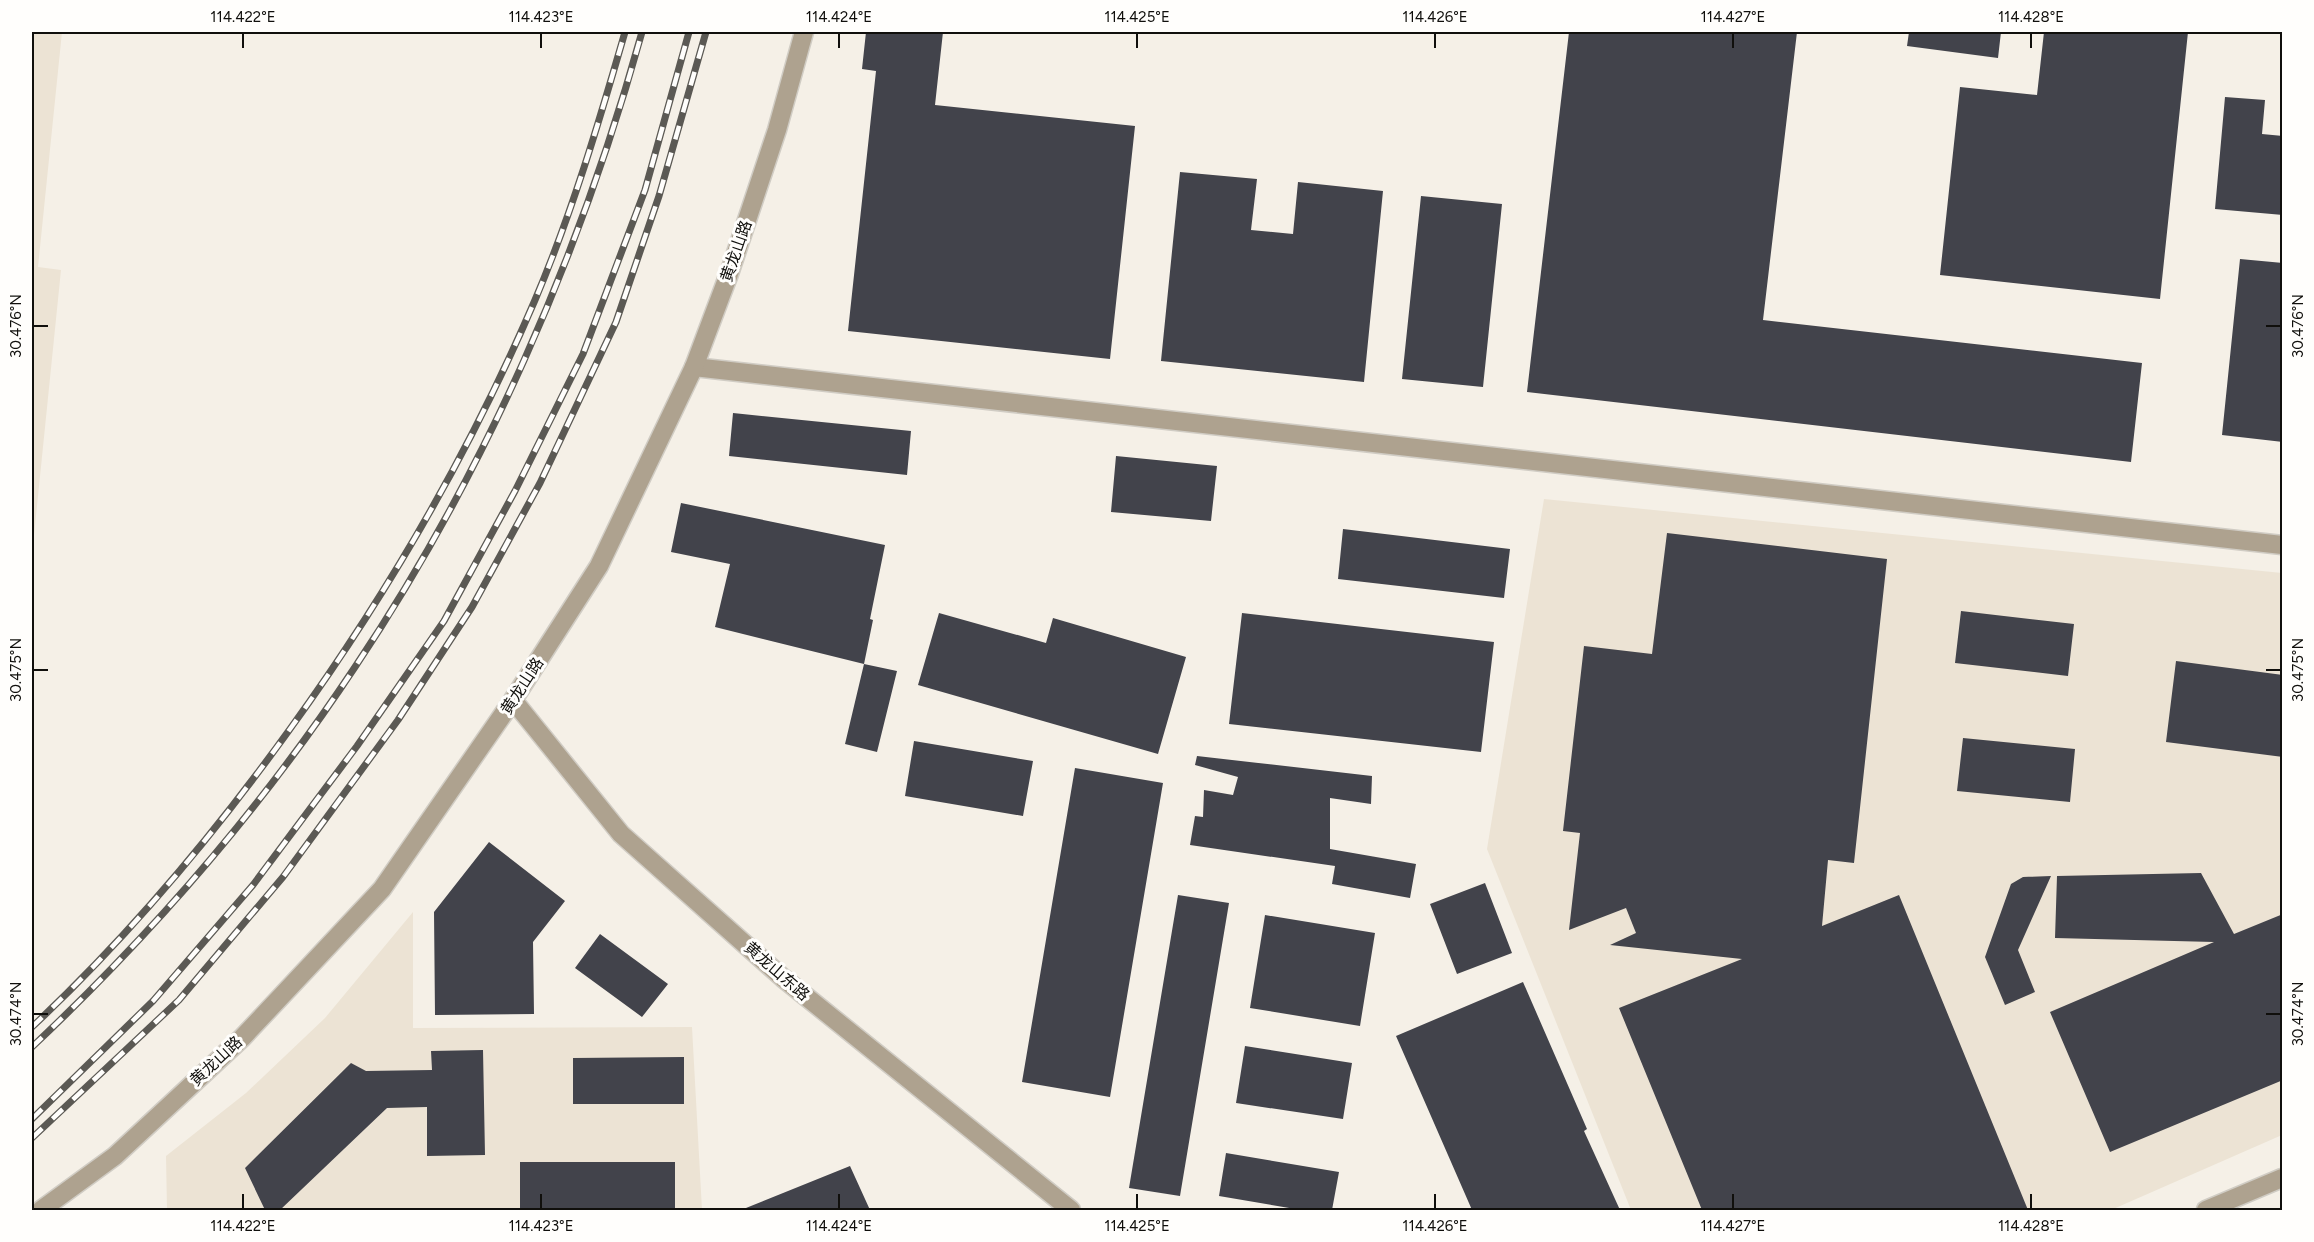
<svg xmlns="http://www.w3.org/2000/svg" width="2314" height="1242" font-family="Figtree,'Noto Sans SC',sans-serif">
	<rect width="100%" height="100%" fill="#f5f0e7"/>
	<path fill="#ece3d4" d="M32,32h30l-24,235 23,3 -29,285z
		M1544,499l738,74v562l-171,75h-480l-144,-361z
		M413,912v116l279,-1 10,183h-535l-1,-54 80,-63 79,-75z"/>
	<path fill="#42434b" d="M866,32h77l-8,73 200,21 -25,233 -262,-28 28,-260 -14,-2z
		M1569,32h228l-34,288 379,43 -11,99 -604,-70z
		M1909,32h92l-3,26 -91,-12z
		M2044,32h144l-28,267 -220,-24 20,-188 77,8z
		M2225,97l40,3 -3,34 21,2v79l-68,-6z
		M1180,172l77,7 -6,51 42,4 5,-52 85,9 -19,191 -203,-21z
		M1421,196l81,8 -19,183 -81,-8z
		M2240,259l43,4v179l-61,-7z
		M733,413l178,18 -4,44 -178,-19z
		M1116,456l101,10 -6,55 -100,-9z
		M681,503l204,42 -15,74 3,1 -9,44 -149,-37 15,-63 -59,-12z
		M1343,529l167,20 -6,49 -166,-19z
		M1667,533l220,26 -33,304 -26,-3 -6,66 77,-31 129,315h-326l-83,-202 123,-49 -132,-14 26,-12 -10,-25 -57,22 11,-97 -17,-2 21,-185 68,8z
		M1961,611l113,13 -6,52 -113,-13z
		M939,613l107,30 7,-25 133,39 -28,97 -240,-69z
		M1242,613l252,29 -13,110 -252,-28z
		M2176,661l107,14v82l-117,-15z
		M864,664l33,7 -20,81 -32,-8z
		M1963,738l112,11 -5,53 -113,-11z
		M914,741l119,20 -10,55 -118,-20z
		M1197,756l175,20 -1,28 -41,-6v51l86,15 -6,34 -78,-14 3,-18 -145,-21 5,-29 8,1 1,-27 29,5 5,-18 -43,-12z
		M1075,768l88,15 -53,314 -88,-15z
		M489,842l76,59 -32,41 1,72 -99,1 -1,-103z
		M2201,873l33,61 49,-20v166l-173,72 -60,-140 164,-70 -159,-4 2,-62z
		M2051,876l-33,74 17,42 -30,13 -20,-48 26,-73 12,-7z
		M1485,883l27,70 -55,21 -27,-70z
		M1178,895l51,8 -49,293 -51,-8z
		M1265,915l110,18 -15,93 -110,-18z
		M600,934l68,50 -26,33 -67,-49z
		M1523,982l64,147 -3,2 36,79h-148l-76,-174z
		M1245,1046l107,17 -9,56 -107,-16z
		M483,1050l2,105 -58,1v-49l-40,1 -107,102h-15l-20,-42 106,-105 15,8 66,-1 -1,-19z
		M684,1057v47h-111v-46z
		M1226,1153l113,19 -7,38h-31l-82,-14z
		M520,1162h155v48h-155z
		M850,1166l20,44h-129z"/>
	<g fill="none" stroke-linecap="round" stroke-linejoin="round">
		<defs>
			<path id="minor" d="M694,367l1588,178"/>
			<path id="tertiary" d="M513,700l108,134 162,144 288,232
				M41,1210l74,-54 127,-118 140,-149 131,-189 86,-134 95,-199 35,-93 48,-144 27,-98
				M2206,1210l76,-32"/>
		</defs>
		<use href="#minor" stroke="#d0ccc4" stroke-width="21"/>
		<use href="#tertiary" stroke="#d0ccc4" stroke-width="21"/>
		<use href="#minor" stroke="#aea28f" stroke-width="18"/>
		<use href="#tertiary" stroke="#aea28f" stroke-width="18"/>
		<defs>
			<path id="rail" d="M32,1027c96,-90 181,-191 258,-298 97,-134 180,-277 245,-429 37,-87 64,-178 90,-268
				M32,1047c121,-114 231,-241 323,-380 130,-194 225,-412 287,-635
				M32,1119l121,-118 100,-116 104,-139 87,-125 71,-130 68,-137 62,-164 44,-158
				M32,1138l147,-138 104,-123 115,-157 74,-113 68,-124 76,-161 43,-126 47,-164"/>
		</defs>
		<use href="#rail" stroke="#5b5954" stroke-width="7"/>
		<use href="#rail" stroke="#fffefc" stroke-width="4.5" stroke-dasharray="14" stroke-linecap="butt"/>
	</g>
	<path fill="none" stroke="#100f0c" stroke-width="2" d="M243,33v15M541,33v15M839,33v15M1137,33v15M1435,33v15M1733,33v15M2031,33v15M33,326h15M2266,326h15M33,670h15M2266,670h15M33,1014h15M2266,1014h15M243,1194v15M541,1194v15M839,1194v15M1137,1194v15M1435,1194v15M1733,1194v15M2031,1194v15"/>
	<g text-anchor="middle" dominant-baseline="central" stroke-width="6" stroke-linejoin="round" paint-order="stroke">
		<g font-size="16" fill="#100f0c" stroke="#fffefc">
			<text transform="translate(736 251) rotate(-71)">黄龙山路</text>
			<text transform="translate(522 686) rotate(-57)">黄龙山路</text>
			<text transform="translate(777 971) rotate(41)">黄龙山东路</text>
			<text transform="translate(216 1061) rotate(-43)">黄龙山路</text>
		</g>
	</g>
	<rect width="2314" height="1242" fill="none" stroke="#fffefc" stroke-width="66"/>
	<rect x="33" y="33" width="2248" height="1176" fill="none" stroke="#100f0c" stroke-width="2"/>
	<g font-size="15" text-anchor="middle" fill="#100f0c">
		<text x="243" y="22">114.422°E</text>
		<text x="541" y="22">114.423°E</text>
		<text x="839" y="22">114.424°E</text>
		<text x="1137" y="22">114.425°E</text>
		<text x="1435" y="22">114.426°E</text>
		<text x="1733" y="22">114.427°E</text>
		<text x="2031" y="22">114.428°E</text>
		<text transform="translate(16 326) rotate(-90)" y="5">30.476°N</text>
		<text transform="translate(2298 326) rotate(-90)" y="5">30.476°N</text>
		<text transform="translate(16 670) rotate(-90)" y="5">30.475°N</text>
		<text transform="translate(2298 670) rotate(-90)" y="5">30.475°N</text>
		<text transform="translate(16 1014) rotate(-90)" y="5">30.474°N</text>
		<text transform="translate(2298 1014) rotate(-90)" y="5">30.474°N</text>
		<text x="243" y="1231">114.422°E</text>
		<text x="541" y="1231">114.423°E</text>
		<text x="839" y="1231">114.424°E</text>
		<text x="1137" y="1231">114.425°E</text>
		<text x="1435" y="1231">114.426°E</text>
		<text x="1733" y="1231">114.427°E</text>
		<text x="2031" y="1231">114.428°E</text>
	</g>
</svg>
